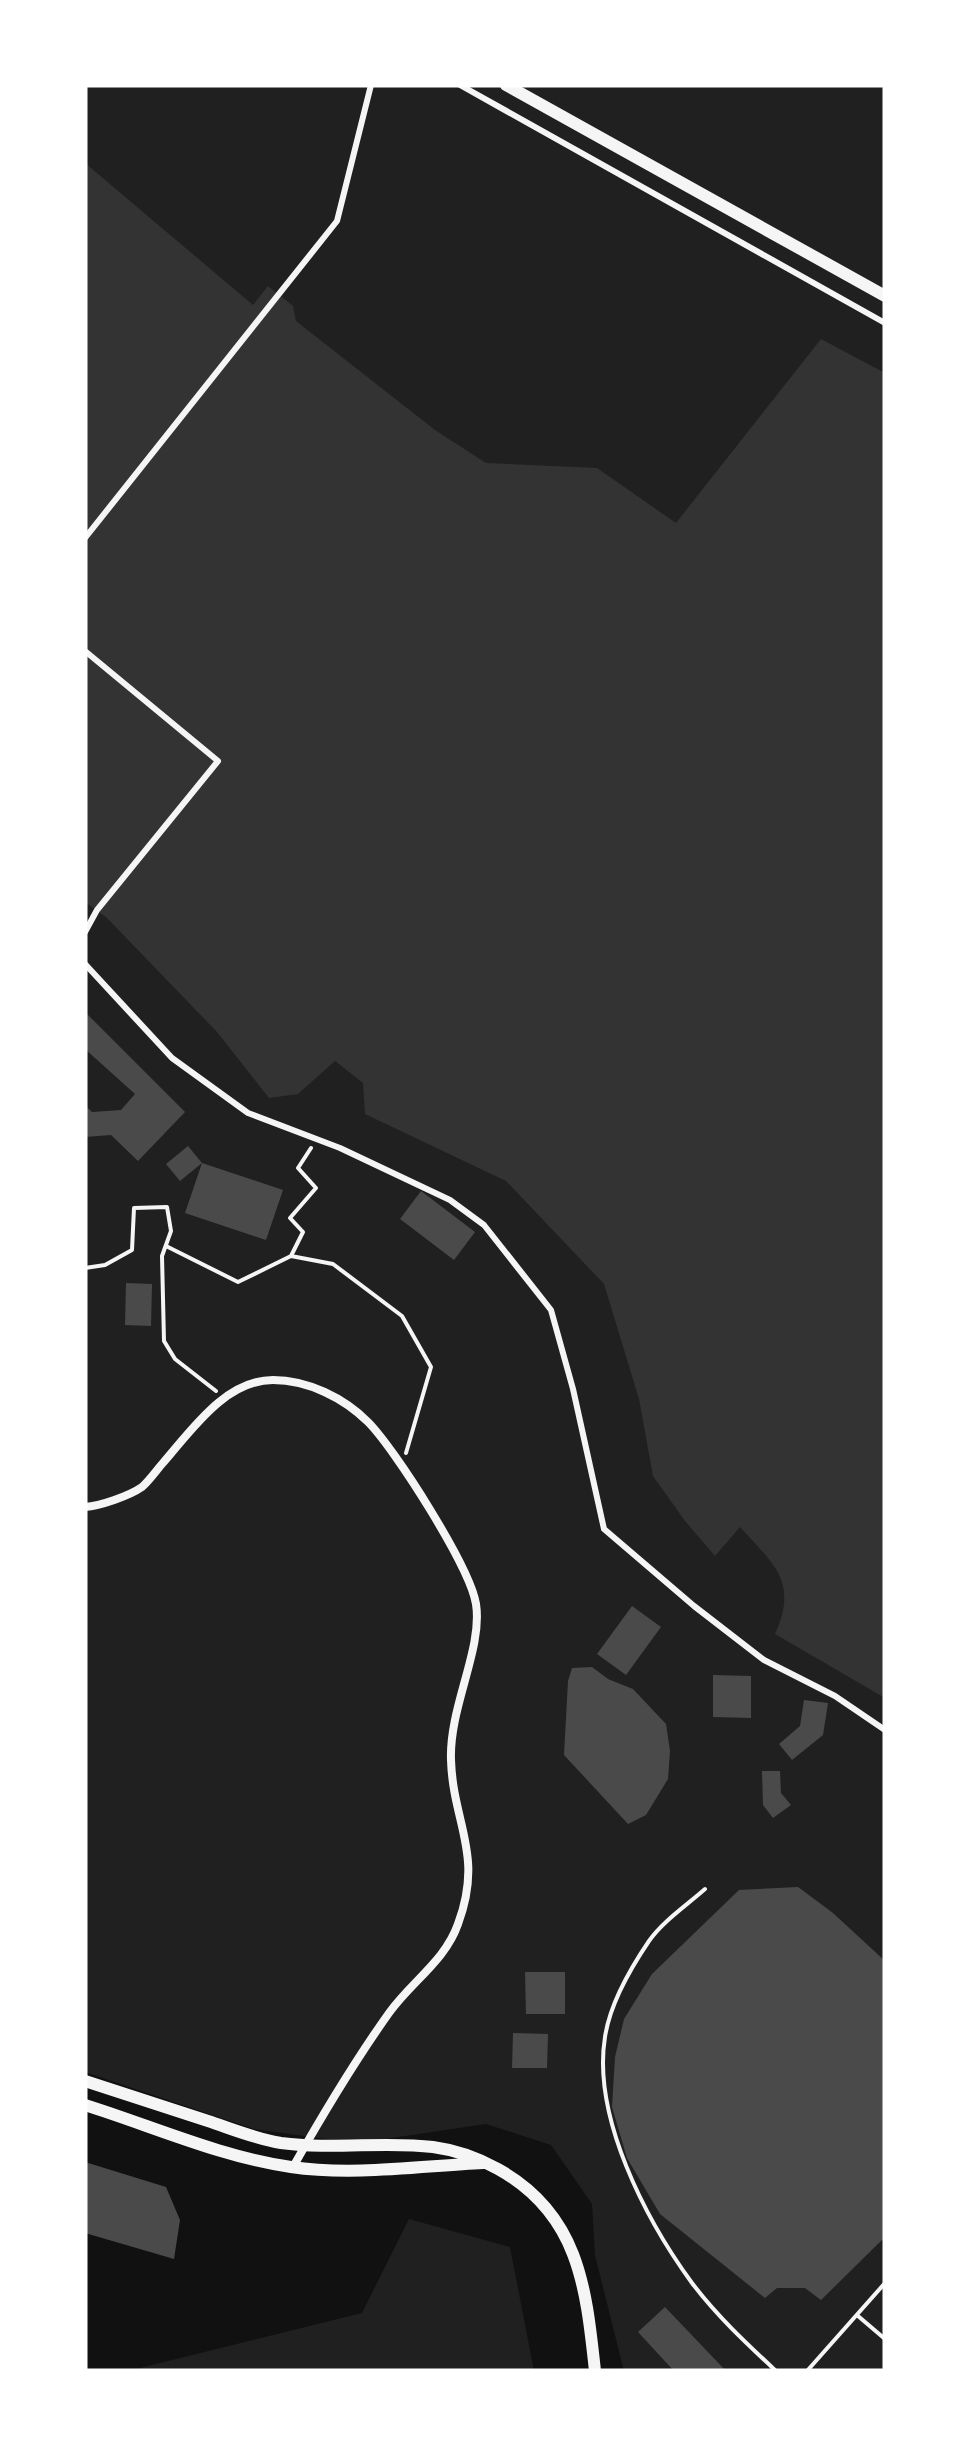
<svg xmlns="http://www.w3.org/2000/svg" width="970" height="2456" font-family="Quicksand,sans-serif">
	<rect width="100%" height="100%" fill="#111"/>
	<path fill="#202020" d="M85,85h800v2286h-261l-29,-116 -3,-51 -41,-59 -65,-21 -108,16 -31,2 -93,-13 -169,-57z
		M409,2219l101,28 24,124h-406l234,-58z"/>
	<path fill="#333" d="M85,163l168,142 15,-19 25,20 3,15 139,109 51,33 111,5 79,55 145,-184 64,34v1325l-110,-64c24,-53 -2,-70 -35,-107l-25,29 -30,-35 -32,-45 -14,-77 -35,-115 -98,-103 -141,-67 -2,-31 -28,-22 -37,33 -29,4 -52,-66 -110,-114 -22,-16z"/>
	<path fill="#4a4a4a" d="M85,1012l100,100 -47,49 -27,-26 -26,2v-32l7,7 29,-2 14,-16 -50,-45z
		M188,1146l14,17 -22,18 -14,-17z
		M202,1163l81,27 -17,50 -81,-27z
		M421,1191l54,41 -21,28 -54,-41z
		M126,1283l26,1 -1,42 -26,-1z
		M632,1606l29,21 -35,48 -29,-21z
		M592,1667l16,12 25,10 33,35 4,27 -2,28 -22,36 -18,9 -64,-69 4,-74 4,-13z
		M713,1675l38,1v42l-38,-1z
		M804,1700l24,3 -5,32 -31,25 -13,-16 21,-18z
		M762,1771h18l1,22 10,12 -18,13 -10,-13z
		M798,1887l35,26 52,48v276l-64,63 -16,-12h-28l-12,10 -105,-84 -33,-56 -15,-51 3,-50 9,-38 28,-45 87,-84z
		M525,1972h40v42h-39z
		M513,2033l35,1 -1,34h-35z
		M85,2162l81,25 14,33 -6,39 -89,-26z
		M665,2307l61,64h-52l-36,-39z"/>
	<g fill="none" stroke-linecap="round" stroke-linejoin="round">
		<path stroke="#f5f5f5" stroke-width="4" d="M166,1246l72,36 53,-26 42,8 69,52 29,51 -25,86
			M291,1256l12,-24 -13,-14 26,-30 -18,-20 13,-20
			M85,1268l20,-3 27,-15 2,-42 33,-1 4,24 -9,25 2,85 11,18 41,32"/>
		<path stroke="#f5f5f5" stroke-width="4" d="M705,1889c-18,16 -42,32 -56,52 -19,28 -39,62 -44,96 -13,80 41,183 87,246 25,33 54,60 84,88
			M858,2316l27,23
			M807,2371l78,-88"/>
		<path stroke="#f5f5f5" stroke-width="6" d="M460,85l425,238
			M85,538l252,-317 34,-136
			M85,651l133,110 -121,149 -12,22
			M85,964l87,94 76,55 92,35 110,52 34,25 67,85 22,79 31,140 90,77 70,54 71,36 50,34"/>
		<path stroke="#f5f5f5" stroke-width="8" d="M85,1507c15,-1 44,-11 57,-20 7,-6 14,-16 20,-23 29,-33 63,-84 111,-84 35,0 71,18 95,42 27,27 102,145 108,182 7,45 -27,103 -25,156 2,64 33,94 7,164 -13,37 -46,57 -69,89 -35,49 -66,101 -96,154"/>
		<path stroke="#f5f5f5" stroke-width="12" d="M506,85l379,211
			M85,2081c41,13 82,27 123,40 24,8 48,18 73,22 52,7 103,-2 152,4 23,3 45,11 65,22 81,45 88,118 97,202
			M85,2105c67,21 136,52 206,62 62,9 130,-1 192,-4"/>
	</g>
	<rect width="970" height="2456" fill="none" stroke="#ffffff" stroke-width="175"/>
</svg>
